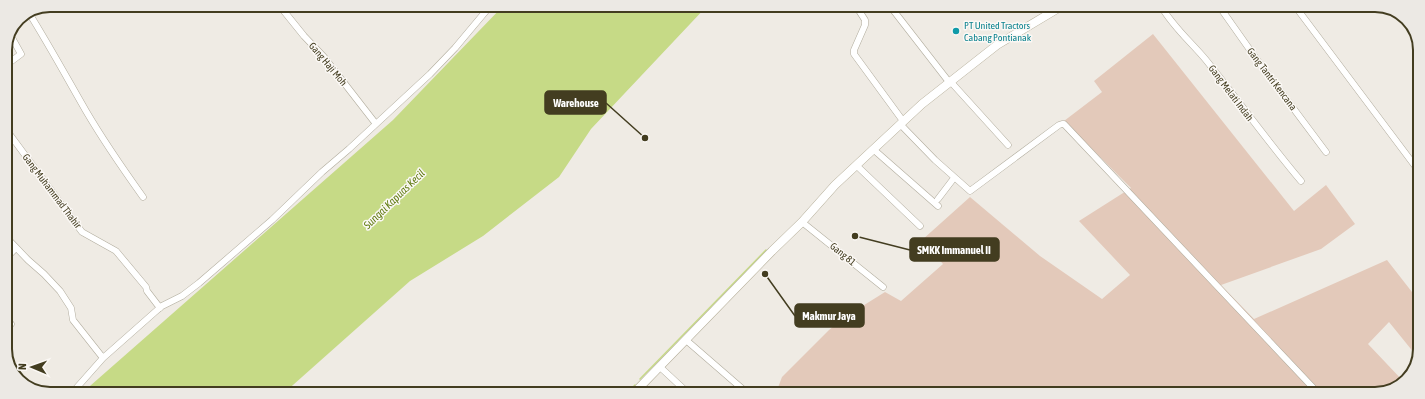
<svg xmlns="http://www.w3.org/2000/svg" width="1425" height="399" font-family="'Asap Condensed',sans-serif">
	<rect width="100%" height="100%" fill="#efebe4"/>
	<path fill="#e3c9ba" d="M1153,34l141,177 32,-26 29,39 -34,25 -100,36 33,34 133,-59 32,41v58l-30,-37 -21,22 36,38 -1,3 -27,9 -600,-1 6,-16 47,-47 30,-24 2,1 24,-15 16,9 42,-37 -21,-24 48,-43 70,59 62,43 28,-24 -51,-54 52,-33 -67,-67 38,-29 -8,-11z"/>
	<path fill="#c6da86" d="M504,5l203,1 -116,123 -32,48 -76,59 -73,45 -126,112h-202l311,-273z"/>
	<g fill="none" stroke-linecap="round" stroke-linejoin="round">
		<path stroke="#c6da86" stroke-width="1.5" d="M16,378l2,2
			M640,379l126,-129
			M627,393l8,-8"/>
		<defs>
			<path id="street" d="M84,5l1,3
				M279,5l25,31 20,21 52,67
				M856,6l9,14v5l-11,25v4l49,67
				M890,6l59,76
				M1161,6c12,21 30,36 45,54 32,40 62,82 95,121
				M1219,6l36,51 71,95
				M1295,6l120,160
				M29,13c20,32 38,65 57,98 17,29 37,58 57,86
				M5,66l16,-12 -10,-18
				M950,81l58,64
				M900,124l35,36 35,31 89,-66 3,-1h2l255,270
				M5,128l77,104 34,19 30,36 1,4 13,17
				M873,149l65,57
				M856,165l64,61
				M938,199l16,-21
				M802,222l81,65
				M5,236l23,24 16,14 16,17 11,17 2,12 30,38
				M5,259l11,-11
				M5,318l6,6 -6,7
				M686,340l60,52
				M660,367l28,26
				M639,388l6,5
				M72,393l31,-35 52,-46 7,-6 20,-10 17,-13 73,-63 50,-48 27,-23 81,-75 25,-26 36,-43"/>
			<path id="secondary" d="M634,393l138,-142 30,-29 33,-37 87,-81 75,-59 65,-39"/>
		</defs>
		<use href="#street" stroke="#b1ac9d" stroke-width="7"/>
		<use href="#secondary" stroke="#b4ad98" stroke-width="9"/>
		<use href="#street" stroke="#fff" stroke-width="6"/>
		<use href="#secondary" stroke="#fff" stroke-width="8"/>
	</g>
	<circle fill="#0f9aa8" stroke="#fbf8f5" stroke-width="1.5" cx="956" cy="31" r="4"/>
	<g text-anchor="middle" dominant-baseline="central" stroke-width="3" stroke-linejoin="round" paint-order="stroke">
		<g font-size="10" fill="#0d838f" stroke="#fbf8f5" text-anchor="start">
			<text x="964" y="25">PT United Tractors<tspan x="964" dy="12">Cabang Pontianak</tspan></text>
		</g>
		<g font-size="10" fill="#433d20" stroke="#fbf8f5">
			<text transform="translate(328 64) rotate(50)">Gang Haji Moh</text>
			<text transform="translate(1272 79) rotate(53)">Gang Tantri Kencana</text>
			<text transform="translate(1231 93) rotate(53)">Gang Melati Indah</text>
			<text transform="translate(52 191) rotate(53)">Gang Muhammad Thahir</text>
			<text transform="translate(843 254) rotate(39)">Gang 81</text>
		</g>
		<g font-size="11" font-style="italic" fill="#617c12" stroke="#fbf8f5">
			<text transform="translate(394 199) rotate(-44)">Sungai Kapuas Kecil</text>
		</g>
	</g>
	<path d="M0 0H1425V399H0ZM50 12H1375A38 38 0 0 1 1413 50V349A38 38 0 0 1 1375 387H50A38 38 0 0 1 12 349V50A38 38 0 0 1 50 12Z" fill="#ece9e4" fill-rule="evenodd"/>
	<path fill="none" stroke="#433d20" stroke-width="2" d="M50 12H1375A38 38 0 0 1 1413 50V349A38 38 0 0 1 1375 387H50A38 38 0 0 1 12 349V50A38 38 0 0 1 50 12Z"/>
	<path fill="none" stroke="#433d20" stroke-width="1.5" d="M645 138L606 103M855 236L910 250M765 274L795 316"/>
	<g fill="#433d20" stroke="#fbf8f5" stroke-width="1.5">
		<circle cx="645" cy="138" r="4"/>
		<circle cx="855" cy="236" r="4"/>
		<circle cx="765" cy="274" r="4"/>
	</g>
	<g fill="#433d20" stroke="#433d20" stroke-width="1.5">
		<rect x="545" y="91" width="61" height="23" rx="4"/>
		<rect x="910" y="238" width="89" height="23" rx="4"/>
		<rect x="795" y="304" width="69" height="23" rx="4"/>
	</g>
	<g font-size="11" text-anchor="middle" font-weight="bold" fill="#fff">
		<text x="576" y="107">Warehouse</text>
		<text x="954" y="254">SMKK Immanuel II</text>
		<text x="829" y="320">Makmur Jaya</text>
	</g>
	<g transform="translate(32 367) rotate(272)" stroke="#fbf8f5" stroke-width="3" paint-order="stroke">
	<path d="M0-3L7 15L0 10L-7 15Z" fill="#433d20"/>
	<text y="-6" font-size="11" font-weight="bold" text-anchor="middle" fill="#433d20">N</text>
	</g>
</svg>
